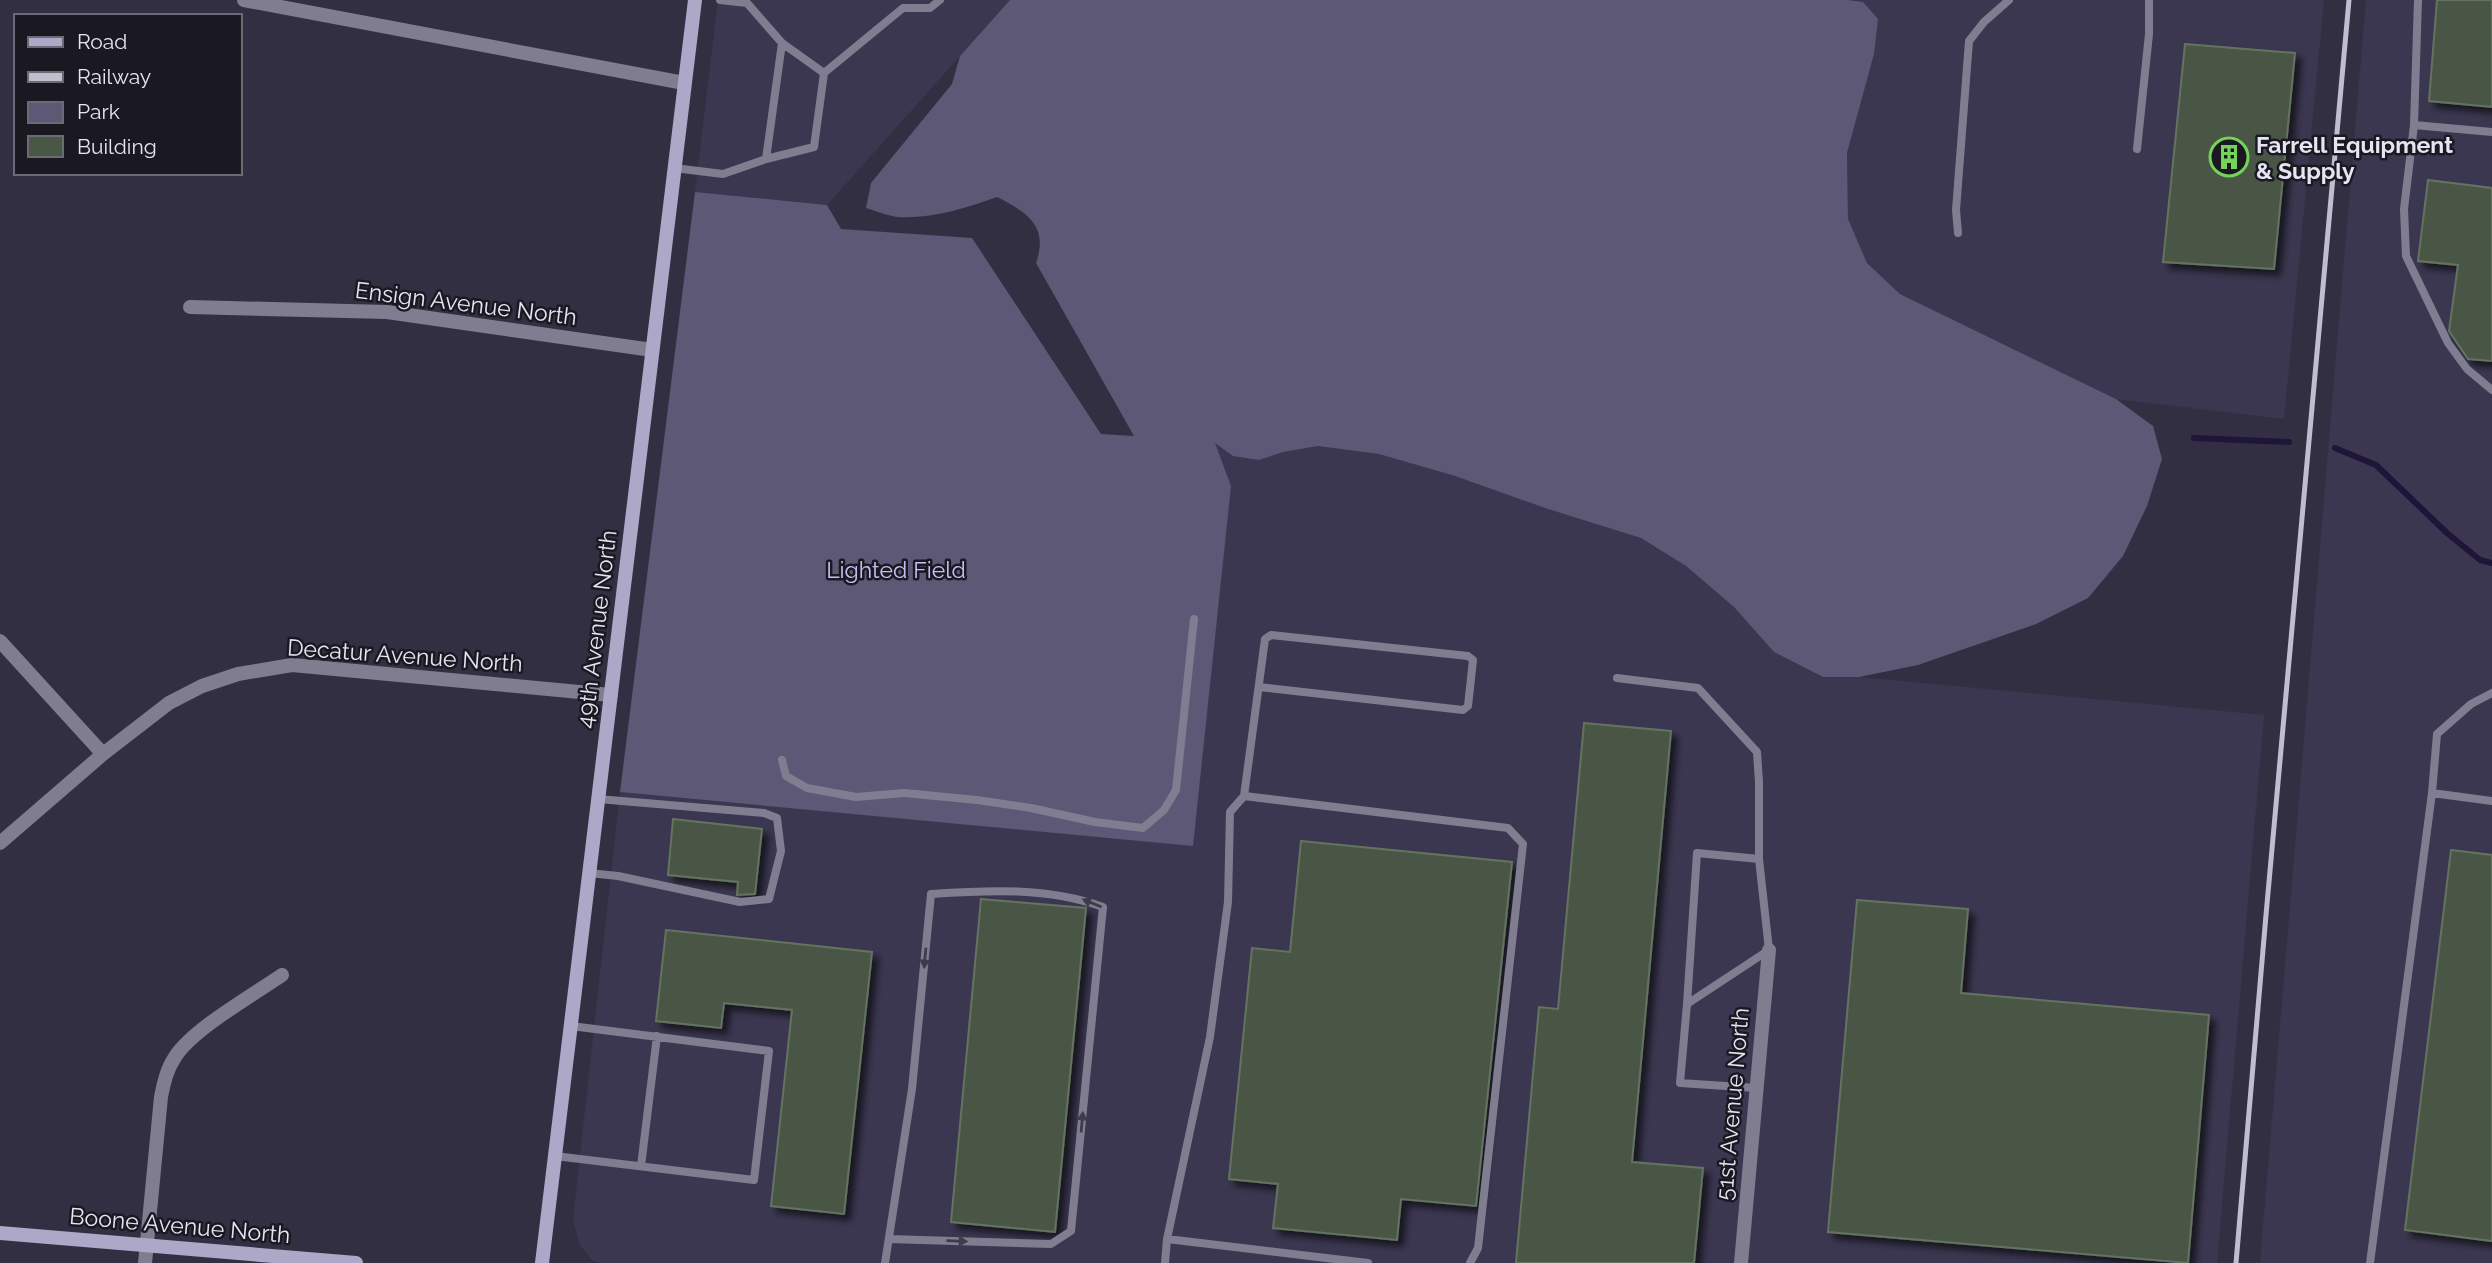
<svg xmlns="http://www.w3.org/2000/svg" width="2492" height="1263" font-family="Raleway,sans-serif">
	<defs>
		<filter id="shadow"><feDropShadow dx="6" dy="6" stdDeviation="3.5" flood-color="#0009"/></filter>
	</defs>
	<rect width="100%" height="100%" fill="#332f43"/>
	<path fill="#3c3751" d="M718,0h292l-183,205 -132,-13z
		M1848,0h476l-40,419 -168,-20 -216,-105 -33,-31 -19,-44 -1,-66 27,-99 -11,-52z
		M2366,0h126v1263h-232z
		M1214,442l44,18 25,-8 35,-6 61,8 76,22 93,33 93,29 45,28 48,41 40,45 49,25h36l405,38 -47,548h-1617l-7,-2 -13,-16 -7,-25 47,-428 573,53z"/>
	<path fill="#5d5875" d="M1010,0h838l15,2 15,17 -4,35 -27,99 1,66 19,44 33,31 216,105 37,27 9,33 -15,47 -24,50 -35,42 -52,26 -118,41 -59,12h-36l-49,-25 -40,-45 -48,-41 -45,-28 -93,-29 -93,-33 -76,-22 -61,-8 -35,6 -24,8 -26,-4 -18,-13 16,43 -38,360 -573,-54 75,-600 132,13 14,24 131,9 129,196 33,2 -98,-173c13,-37 -9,-51 -39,-66 -31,11 -65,22 -99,20 -10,-1 -22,-6 -32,-9l5,-25 81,-99 8,-28z"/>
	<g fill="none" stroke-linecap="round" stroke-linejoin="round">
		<path stroke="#1e1539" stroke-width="6" d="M2194,438l95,4
			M2335,448l41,17 71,68 33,27 12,3"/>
	</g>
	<path fill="#495745" stroke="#647360" stroke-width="2" filter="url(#shadow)" d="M2437,0h55v107l-63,-6z
		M2185,44l110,9 -21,216 -111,-7z
		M2428,180l64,8v173l-24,-2 -19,-28 9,-66 -40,-4z
		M1584,723l87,8 -39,431 71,6 -9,95h-178l23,-256 19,2z
		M673,819l89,10 -7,65 -18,1 1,-13 -70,-7z
		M1301,841l211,21 -36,344 -75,-7 -4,41 -124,-12 5,-44 -49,-5 23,-231 38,4z
		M2451,850l41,5v386l-87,-11z
		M981,899l105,9 -31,324 -104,-10z
		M1857,900l111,9 -7,84 248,22 -21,248 -360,-31z
		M666,930l206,22 -28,262 -73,-8 21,-196 -68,-7 -3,25 -65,-7z"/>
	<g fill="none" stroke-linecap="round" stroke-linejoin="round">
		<path stroke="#817d91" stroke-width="8" d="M2418,0l-4,125 78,7
			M782,43l42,30
			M2414,125l-10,84 2,47 42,87 19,26 25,21
			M2137,149l12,-115v-34
			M766,159l48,-12 10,-74 79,-65h27l10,-8
			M674,168l49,6 43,-15 16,-116 -35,-40 -27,-3
			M1958,233l-2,-23 13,-169 15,-19 25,-22
			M1617,678l81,10 59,64 2,30v77
			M782,760l4,16 21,12 49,9 48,-4 73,7 54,8 64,14 48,6 21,-18 12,-20 18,-171
			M2432,793l60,8
			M1244,796l21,-157 6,-4 197,21 5,4 -5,46 -5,4 -204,-23
			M1697,853l62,6 10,91 -82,54z
			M589,873l29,3 122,26 29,-3 12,-48 -4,-33 -13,-5 -166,-14
			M1687,1004l-7,79 76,5
			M555,1156l199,24 15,-129 -198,-25
			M641,1166l16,-130
			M1167,1239l43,-202 18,-135 2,-90 14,-16 264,32 15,16 -45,404 -8,15
			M885,1263l27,-174 19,-195c57,-4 117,-7 172,13l-32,324 -20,13 -162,-5
			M1165,1263l2,-24 201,24
			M2370,1263l62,-470 5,-59 34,-30 21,-11"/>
		<path stroke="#817d91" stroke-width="14" d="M244,0l440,83
			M190,307l197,5 265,38
			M0,641l103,113
			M0,843l103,-89 66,-51 33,-17 36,-12 54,-9 319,30
			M145,1263l16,-166c3,-15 6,-28 14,-40 18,-28 78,-62 107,-82
			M1741,1263l28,-313"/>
		<path stroke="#ada8c7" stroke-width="14" d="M0,1233l356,30
			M542,1263l153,-1263"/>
		<path stroke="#c0bdcc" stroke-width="5" d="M2236,1263l30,-348 83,-915"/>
	</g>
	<defs><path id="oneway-solid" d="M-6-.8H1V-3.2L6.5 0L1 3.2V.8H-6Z" transform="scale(1.75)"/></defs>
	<g fill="#3e3c49">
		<use href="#oneway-solid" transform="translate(1092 903) rotate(-158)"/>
		<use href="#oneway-solid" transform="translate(925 958) rotate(95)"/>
		<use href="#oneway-solid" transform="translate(1082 1122) rotate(-85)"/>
		<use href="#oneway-solid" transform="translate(957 1241) rotate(2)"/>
	</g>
	<defs>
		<symbol id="building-ring" viewBox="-11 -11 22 22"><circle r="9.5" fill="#1a1922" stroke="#75d25b" stroke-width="1.5"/><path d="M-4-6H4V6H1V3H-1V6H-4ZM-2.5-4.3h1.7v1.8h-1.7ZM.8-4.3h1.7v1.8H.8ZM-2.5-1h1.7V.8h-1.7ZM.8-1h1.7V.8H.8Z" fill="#75d25b"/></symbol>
	</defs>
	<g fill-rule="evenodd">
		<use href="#building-ring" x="2207" y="135" width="44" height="44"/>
	</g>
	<g text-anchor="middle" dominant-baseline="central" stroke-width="5" stroke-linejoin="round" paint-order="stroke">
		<g font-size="23" font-weight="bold" fill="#e6e4f1" stroke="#1a1922" text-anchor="start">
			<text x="2256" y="144">Farrell Equipment<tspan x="2256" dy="26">&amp; Supply</tspan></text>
		</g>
		<g font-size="23" fill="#e6e4f1" stroke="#1a1922">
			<text transform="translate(466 303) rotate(7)">Ensign Avenue North</text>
			<text transform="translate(596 629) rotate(-83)">49th Avenue North</text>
			<text transform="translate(405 655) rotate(4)">Decatur Avenue North</text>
			<text transform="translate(1732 1104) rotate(-85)">51st Avenue North</text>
			<text transform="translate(180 1225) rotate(5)">Boone Avenue North</text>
		</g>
		<g font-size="23" fill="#c8bef6" stroke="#1a1922">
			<text x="896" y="569">Lighted Field</text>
		</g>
	</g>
	<rect x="14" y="14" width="228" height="161" fill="#1a1922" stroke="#6c6a75" stroke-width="2"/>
	<rect x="28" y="37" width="35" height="10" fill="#ada8c7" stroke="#6c6a75" stroke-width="2"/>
	<text x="77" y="49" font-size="21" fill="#e6e4f1">Road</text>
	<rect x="28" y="72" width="35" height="10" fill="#c0bdcc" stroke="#6c6a75" stroke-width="2"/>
	<text x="77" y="84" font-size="21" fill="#e6e4f1">Railway</text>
	<rect x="28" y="102" width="35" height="21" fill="#5d5875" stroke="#6c6a75" stroke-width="2"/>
	<text x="77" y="119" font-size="21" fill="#e6e4f1">Park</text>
	<rect x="28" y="136" width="35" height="21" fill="#495745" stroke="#6c6a75" stroke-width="2"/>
	<text x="77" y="154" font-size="21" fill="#e6e4f1">Building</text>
</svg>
